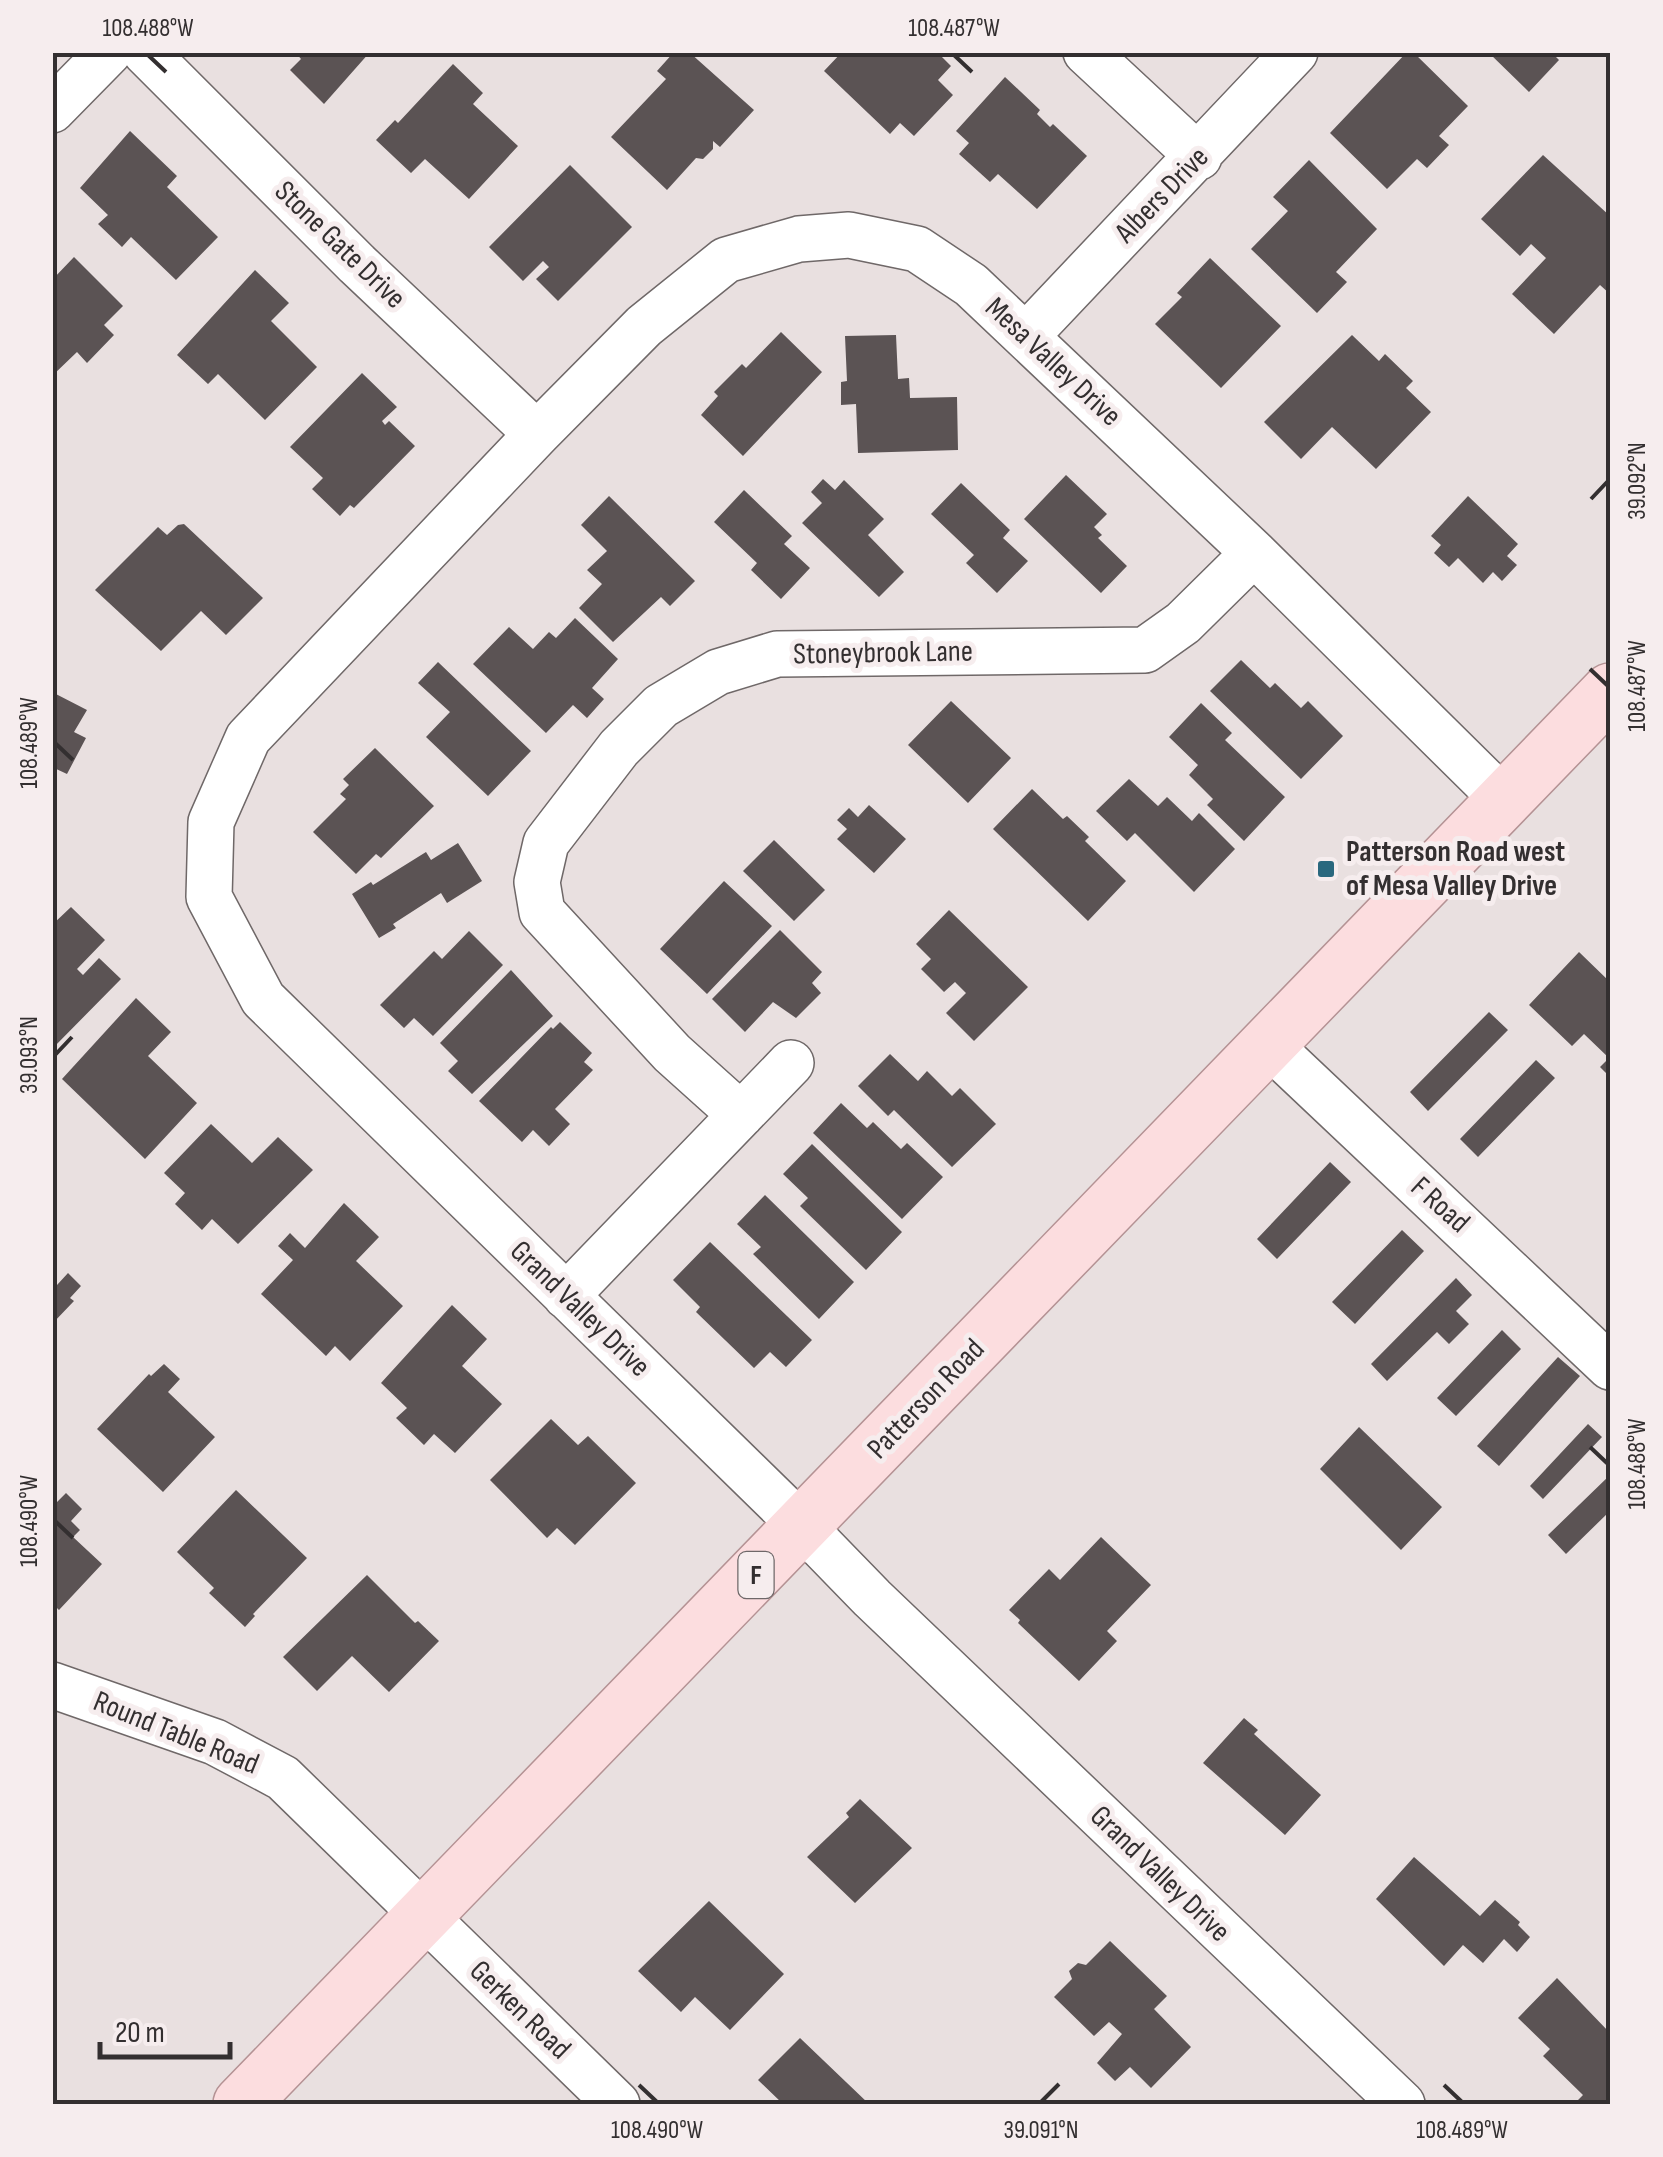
<svg xmlns="http://www.w3.org/2000/svg" width="1663" height="2157" font-family="'Sofia Sans Condensed',sans-serif">
	<rect width="100%" height="100%" fill="#e9e0e0"/>
	<path fill="#5b5354" d="M295,52h75l-46,52 -34,-34 11,-11z
		M674,52h15l65,58 -34,37 -7,-6v8l-10,10 -7,-1 -29,32 -56,-53 55,-58 -9,-8z
		M842,52h95l14,14 -13,14 15,15 -39,41 -14,-13 -10,11 -66,-63z
		M1407,52h6l55,54 -29,30 10,9 -22,23 -10,-9 -30,30 -57,-56z
		M1488,52h63l8,8 -30,32z
		M453,64l30,29 -10,11 45,42 -49,53 -44,-40 -14,14 -35,-33 19,-20 3,3z
		M1005,77l35,33 -3,4 13,13 3,-3 34,32 -50,53 -39,-35 -8,8 -31,-28 10,-11 -13,-12z
		M130,131l47,45 -10,11 51,50 -42,43 -45,-43 -9,10 -24,-23 10,-9 -28,-27z
		M1543,155l67,61v78l-10,-9 -46,49 -42,-40 34,-36 -15,-14 -11,12 -39,-37z
		M1309,160l68,69 -41,43 11,10 -30,31 -66,-64 37,-38 -15,-14z
		M570,165l62,62 -74,74 -22,-22 13,-12 -6,-6 -20,20 -34,-34z
		M74,257l49,49 -19,19 10,10 -27,28 -10,-11 -25,24v-96z
		M1210,258l71,68 -60,62 -66,-64 27,-27 -5,-4z
		M255,270l34,33 -18,18 46,46 -52,53 -47,-46 -10,10 -31,-29z
		M781,332l41,40 -79,84 -42,-41 17,-19 -4,-4 28,-28 4,4z
		M896,335l2,44 11,-1 1,20 47,-1 1,53 -100,3 -2,-49 -15,1v-23l6,-1 -2,-45z
		M1352,335l27,26 6,-7 28,27 -7,7 25,24 -55,57 -44,-42 -31,32 -37,-37z
		M362,373l35,34 -15,14 3,4 4,-4 26,25 -61,62 -4,-3 -10,11 -28,-27 11,-11 -33,-31z
		M1066,475l41,39 -13,13 8,8 -4,3 29,28 -26,27 -77,-74z
		M823,479l12,11 9,-10 40,39 -16,16 36,37 -25,25 -77,-74 20,-20 -11,-11z
		M961,483l49,47 -7,8 25,23 -31,32 -31,-30 8,-8 -43,-41z
		M744,490l48,46 -8,8 26,24 -29,31 -30,-29 6,-7 -43,-41z
		M609,496l86,85 -25,25 -9,-9 -48,45 -34,-34 23,-24 -15,-14 20,-19 -26,-26z
		M1468,496l50,48 -11,12 10,9 -15,16 -9,-9 -10,11 -25,-25 -9,9 -15,-14 7,-8 -10,-9z
		M184,524l79,74 -37,37 -25,-24 -40,40 -66,-61 63,-63 9,8 11,-10z
		M575,618l43,41 -26,29 12,11 -17,19 -14,-13 -27,28 -73,-69 36,-37 24,22 16,-17 7,6z
		M1241,660l29,28 5,-5 26,25 7,-7 35,35 -42,43 -91,-88z
		M438,662l93,89 -43,45 -62,-59 24,-25 -32,-29z
		M52,692l35,18 -13,22 12,6 -19,36 -15,-7z
		M951,701l60,57 -43,45 -60,-58z
		M1201,703l31,30 -7,7 60,57 -41,44 -37,-36 6,-6 -24,-24 9,-10 -29,-28z
		M375,748l59,58 -53,52 -5,-4 -20,20 -43,-42 33,-33 -6,-5 9,-9 -6,-6z
		M1129,779l29,27 9,-9 25,24 7,-8 36,36 -41,43 -59,-59 -8,8 -31,-30z
		M1032,789l31,30 4,-3 22,21 -4,4 41,40 -38,40 -95,-92z
		M869,805l37,34 -32,34 -37,-34 10,-10 -10,-9 12,-12 9,9z
		M774,840l51,50 -31,31 -51,-50z
		M458,843l24,38 -35,22 -6,-10 -48,31 3,4 -17,10 -27,-44 19,-12 2,3 53,-33 5,8z
		M724,881l48,45 -65,68 -47,-45z
		M71,907l34,33 -28,29 6,6 16,-17 22,21 -69,70v-124z
		M949,910l79,77 -54,54 -28,-28 20,-20 -11,-11 -11,10 -23,-23 10,-10 -15,-15z
		M780,930l42,42 -10,11 9,10 -25,25 -23,-16 -28,30 -33,-33z
		M469,931l34,34 -70,71 -19,-18 -10,10 -24,-23 54,-54 8,8z
		M1579,952l31,30v95l-10,-10 9,-9 -25,-24 -12,12 -43,-41z
		M511,970l42,46 -81,78 -24,-23 10,-10 -18,-18z
		M136,998l35,34 -23,24 49,47 -52,56 -83,-80z
		M1489,1012l19,18 -80,81 -18,-19z
		M560,1022l32,31 -8,9 9,8 -38,39 15,15 -21,22 -16,-16 -11,12 -43,-41 72,-74 2,2z
		M890,1054l28,27 9,-10 25,25 8,-8 36,36 -44,43 -58,-57 -6,6 -30,-30z
		M1536,1060l19,18 -77,79 -18,-18z
		M841,1103l26,25 6,-6 28,27 6,-6 36,34 -41,42 -89,-86z
		M211,1124l41,39 26,-26 35,33 -75,74 -26,-25 -10,11 -27,-26 10,-11 -21,-20z
		M812,1144l90,88 -36,38 -66,-64 8,-8 -25,-24z
		M1330,1162l21,20 -74,77 -20,-20z
		M765,1195l89,87 -35,37 -66,-65 8,-7 -24,-23z
		M344,1203l35,34 -23,24 47,45 -53,55 -15,-15 -9,10 -65,-62 32,-34 -15,-14 12,-13 15,15z
		M1402,1230l22,21 -69,73 -23,-22z
		M710,1242l102,98 -26,27 -16,-15 -16,16 -58,-56 4,-5 -27,-27z
		M68,1273l13,13 -11,12 4,3 -22,23v-44l5,5z
		M1456,1278l16,17 -16,16 13,13 -20,20 -12,-12 -50,49 -16,-17z
		M452,1305l35,34 -25,27 40,38 -47,49 -21,-19 -10,11 -28,-27 11,-10 -26,-25z
		M1502,1330l19,19 -65,67 -19,-18z
		M1558,1357l22,19 -81,90 -22,-20z
		M164,1364l16,15 -12,13 47,45 -52,55 -66,-63 52,-55 2,2z
		M551,1419l27,26 10,-9 48,47 -61,62 -18,-17 -10,10 -57,-58z
		M1588,1424l14,13 -59,62 -13,-13z
		M1359,1427l83,80 -41,43 -81,-81z
		M1610,1475v36l-44,43 -18,-19z
		M236,1490l71,68 -54,56 2,2 -10,11 -36,-34 5,-5 -37,-36z
		M66,1493l16,16 -11,12 9,9 -7,7 29,27 -43,46 -7,-7v-105l5,4z
		M1101,1537l50,48 -44,46 10,10 -38,40 -61,-58 2,-3 -11,-10 40,-41 11,11z
		M367,1575l48,48 3,-2 21,20 -50,51 -37,-36 -35,35 -34,-34z
		M1244,1718l14,12 -4,4 67,61 -36,40 -82,-72z
		M860,1799l52,49 -57,55 -48,-46 42,-40 -3,-4z
		M1414,1857l66,59 15,-16 25,22 -2,3 12,12 -13,15 -13,-13 -21,24 -20,-18 -19,21 -68,-67z
		M709,1901l75,73 -54,56 -35,-33 -14,15 -43,-41z
		M1110,1941l57,55 -13,13 37,38 -40,41 -21,-21 -15,14 -18,-18 25,-29 -13,-12 -15,14 -40,-39 18,-18 -3,-8 9,-8 8,2z
		M1557,1978l53,55v71h-36l9,-9 -40,-39 7,-7 -32,-31z
		M800,2038l69,66h-86l-25,-24z"/>
	<g fill="none" stroke-linecap="round" stroke-linejoin="round">
		<defs>
			<path id="street" d="M145,52l212,212 180,170
				M1086,52l113,105
				M52,110l57,-58
				M1027,335l268,-283
				M1268,1044l342,323
				M741,1115l-69,-62 -130,-141 -5,-30 9,-39 73,-95 42,-42 57,-34 59,-18 368,-4 38,-27 71,-70
				M566,1296l225,-233
				M52,1685l163,57 68,36 334,326
				M1402,2104l-530,-506 -69,-71 -540,-528 -54,-102 2,-75 37,-84 289,-304 107,-108 82,-66 73,-21 50,-4 68,14 54,36 283,268 251,248"/>
			<path id="primary" d="M241,2104l1369,-1413"/>
		</defs>
		<use href="#street" stroke="#6f6868" stroke-width="48"/>
		<use href="#primary" stroke="#b49294" stroke-width="58"/>
		<use href="#street" stroke="#fff" stroke-width="45"/>
		<use href="#primary" stroke="#fcdddf" stroke-width="55"/>
	</g>
	<path fill="none" stroke="#332f30" stroke-width="4" d="M148,55l18,17M954,55l18,17M1591,499l17,-18M1590,669l18,17M55,743l18,17M55,1055l17,-18M1590,1447l18,17M55,1521l18,17M639,2085l18,17M1444,2085l18,17M1041,2102l18,-18"/>
	<rect fill="#2a687e" stroke="#f6edee" stroke-width="4" x="1316" y="859" width="20" height="20" rx="5"/>
	<g text-anchor="middle" dominant-baseline="central" stroke-width="10" stroke-linejoin="round" paint-order="stroke">
		<rect fill="#f6edee" stroke="#6e6869" stroke-width="2.5" x="738.5" y="1552" width="35" height="46" rx="8"/>
		<g font-size="28" font-weight="bold" fill="#332f30">
			<text x="756" y="1575">F</text>
		</g>
		<g font-size="30" fill="#332f30" stroke="#f6edee">
			<text transform="translate(1162 195) rotate(-46)">Albers Drive</text>
			<text transform="translate(340 245) rotate(44)">Stone Gate Drive</text>
			<text transform="translate(1053 362) rotate(43)">Mesa Valley Drive</text>
			<text transform="translate(883 653) rotate(-1)">Stoneybrook Lane</text>
			<text transform="translate(1440 1205) rotate(42)">F Road</text>
			<text transform="translate(580 1309) rotate(44)">Grand Valley Drive</text>
			<text transform="translate(926 1399) rotate(-46)">Patterson Road</text>
			<text transform="translate(176 1733) rotate(22)">Round Table Road</text>
			<text transform="translate(1160 1874) rotate(44)">Grand Valley Drive</text>
			<text transform="translate(520 2010) rotate(44)">Gerken Road</text>
		</g>
		<g font-size="30" font-weight="bold" fill="#332f30" stroke="#f6edee" text-anchor="start">
			<text x="1346" y="852">Patterson Road west<tspan x="1346" dy="34">of Mesa Valley Drive</tspan></text>
		</g>
	</g>
	<rect width="1663" height="2157" fill="none" stroke="#f6edee" stroke-width="110"/>
	<path d="M100 2042v15h130v-15" fill="none" stroke="#332f30" stroke-width="5"/>
	<text x="115" y="2042" font-size="30" fill="#332f30" stroke="#f6edee" stroke-width="8" paint-order="stroke">20 m</text>
	<rect x="55" y="55" width="1553" height="2047" fill="none" stroke="#332f30" stroke-width="4"/>
	<g font-size="25" text-anchor="middle" fill="#332f30">
		<text x="148" y="36">108.488°W</text>
		<text x="954" y="36">108.487°W</text>
		<text transform="translate(1636 481) rotate(-90)" y="9">39.092°N</text>
		<text transform="translate(1636 686) rotate(-90)" y="9">108.487°W</text>
		<text transform="translate(28 743) rotate(-90)" y="9">108.489°W</text>
		<text transform="translate(28 1055) rotate(-90)" y="9">39.093°N</text>
		<text transform="translate(1636 1464) rotate(-90)" y="9">108.488°W</text>
		<text transform="translate(28 1521) rotate(-90)" y="9">108.490°W</text>
		<text x="657" y="2138">108.490°W</text>
		<text x="1041" y="2138">39.091°N</text>
		<text x="1462" y="2138">108.489°W</text>
	</g>
</svg>
